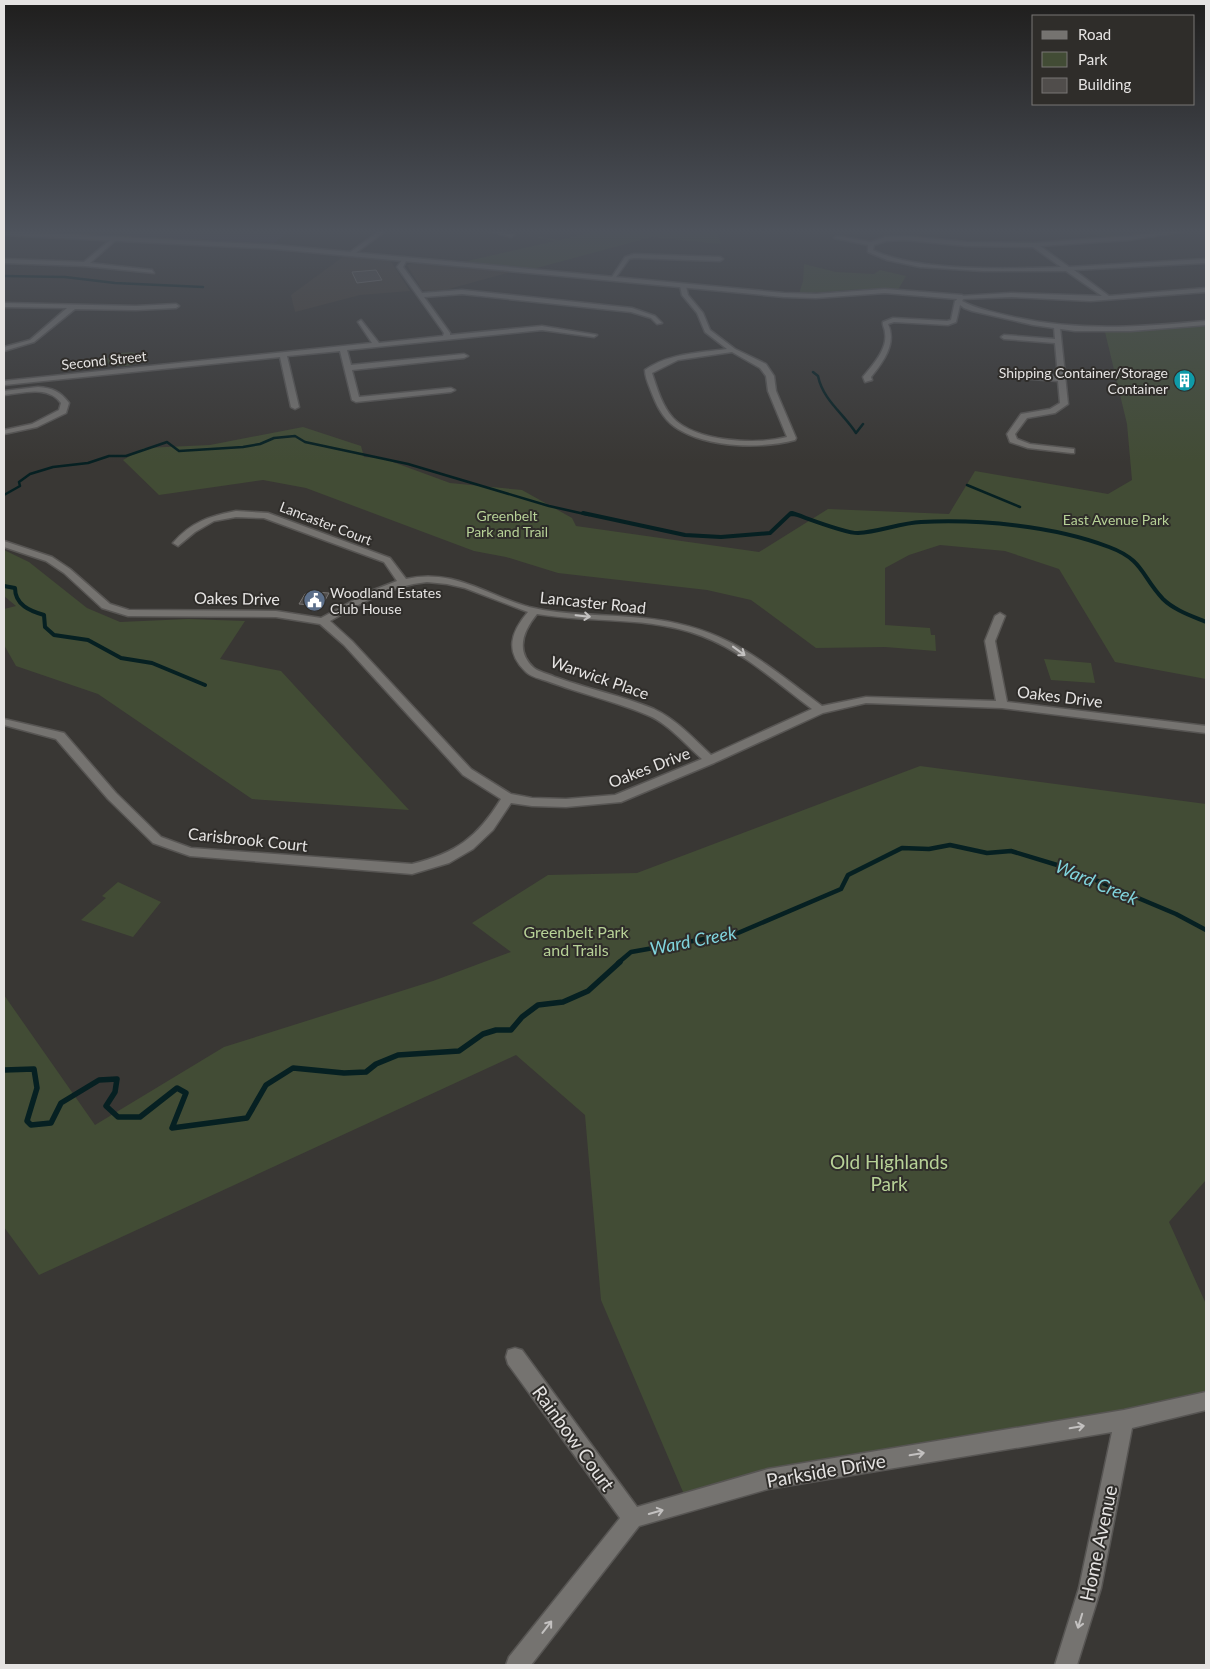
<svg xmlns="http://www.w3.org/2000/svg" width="1210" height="1669" font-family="Lato,sans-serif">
	<rect width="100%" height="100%" fill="#393734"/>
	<path fill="#464039" d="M344,256l46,4 20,31 -50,4 -65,17 -4,-17z
		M414,263l44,4 53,5 -66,18 -16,1 -7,-1 -15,-25z"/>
	<path fill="#3f3c4e" d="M133,229h159l-18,14 -147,-7 -1,-3z"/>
	<path fill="#424c35" d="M604,229h112l5,15 -69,-7 -119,32 -70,-7 92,-21 -32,-7 36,6z
		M1083,229h33l15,6 -29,3z
		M804,264l32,8 38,2 6,-4 26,6 -8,14 -37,-1 -62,5 4,-13z
		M1206,326v353l-91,-17 -56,-93 -54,-18 -65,-6 -31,10 -24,13v57l45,3 1,7h4l1,16 -51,-4 -69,1 -65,-48 -44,-10 -149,-17 -52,-16 -32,-6 -168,-63 -43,-8 -104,15 -36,-35 21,-12 66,-3 93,-18 58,19 3,11 18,1 68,25 72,7 50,28 4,8 183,26 69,-43 121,5 26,-43 133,23 24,-14 -5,-56 -22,-92z
		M131,352l9,2 2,5c-9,10 -26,8 -38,3l8,-8z
		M4,550l25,12 58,46 33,14 68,-3 57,2 -25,38 61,12 128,139 -157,-11 -154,-105 -82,-28 -12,-21v-36l12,-3 -12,-10z
		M1044,659l47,4 4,20 -44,-3z
		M920,766l286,38v376l-37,42 37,82v97l-36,10 -298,50 -183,45 -88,-206 -16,-185 -69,-60 -477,220 -35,-48v-232l91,130 129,-78 209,-66 78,-29 -39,-29 76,-48 89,-2z
		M118,882l43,20 -28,35 -52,-17 25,-22 -4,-2z"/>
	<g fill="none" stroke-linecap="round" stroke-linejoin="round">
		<path stroke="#062022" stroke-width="2.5" d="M4,276l61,1 50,6 88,4
			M813,372l5,4c5,24 25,37 38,57l7,-9
			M967,485l53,22
			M4,495l16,-9 -1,-4 11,-8 23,-7 35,-4 21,-7h17l41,-14 12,9 64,-4 17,-3 14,-6 21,-2 10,6 103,22 141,42 40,9
			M789,515h7"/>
		<path stroke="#062022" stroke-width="4" d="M583,513l102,22 36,2 49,-4 21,-20
			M792,513c15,5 52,20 66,20 21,-1 42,-10 63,-11 59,-3 133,4 188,25 35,13 32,29 54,52 11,11 29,17 43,23
			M4,586l11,2c0,17 15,23 29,27l1,12 9,8 34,5 33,18 31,5 53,22"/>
		<path stroke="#062022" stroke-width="4.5" d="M618,963l13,-11 107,-19 103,-44 7,-14 54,-27 27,1 21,-4 37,8 24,-2 56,17 109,46 30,16"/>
		<path stroke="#062022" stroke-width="5.5" d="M4,1070l30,-1 3,19 -10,33 4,4 20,-2 10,-20 38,-23 18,-1 -2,13 -9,14 12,11h22l37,-29 9,5 -14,35 75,-10 19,-33 27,-17 51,5 22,-1 10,-8 22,-9 61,-4 24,-17 13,-4h15l11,-13 16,-12 25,-3 25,-11 32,-29"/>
	</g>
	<path fill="#504d4b" stroke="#787573" d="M376,270l6,10 -25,3 -5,-11z
		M314,592l15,1 -7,13 -23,-2 6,-10h8z"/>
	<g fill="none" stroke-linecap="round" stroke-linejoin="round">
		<defs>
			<path id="minor" d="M382,229h6l-35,26h-4v-2z
				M482,229h9l23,6 -3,2z
				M1186,229h13l-70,11 -89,6 29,21 137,-8v4l-132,7 35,26 97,-8v4l-115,9 -80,-4 -49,2 -2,-3 51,-3 91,3 -36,-25h-83l-63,-4 -33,-7 -19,-8v-7l-34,-7 3,-2 34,6 14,-5 20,-1 62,6 67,1 95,-7zM905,240l62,6 66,1 28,20c-50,2 -144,5 -188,-17l1,-5 12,-4z
				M115,236l2,3 -27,24 62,7 2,3 -69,-7 -81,-3v-4l80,3z
				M634,254l86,3 3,2 -3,2 -86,-3 -5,1 -15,21h-4l15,-23z
				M404,257l3,2 -4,8 19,26 40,-3 170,18 23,8 7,7 -5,1 -6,-6 -20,-6 -169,-18 -38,3 26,36v2l92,-9 55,9 -3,2 -52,-7 -195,20 4,15 113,-11 4,2 -4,2 -112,12 7,27 92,-9 4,2 -4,2 -95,10 -4,-2 -12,-49 -53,5 12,51 -4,2 -4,-2 -11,-50 -276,28v-4l368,-38 -14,-21 3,-2 18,23 64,-7 1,-3 -47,-66z
				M683,284l3,2 2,9 15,18 7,17 25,19 31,15 8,12 2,15 20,47 -1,2c-34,9 -86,8 -117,-11 -12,-7 -20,-20 -25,-33 -3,-8 -8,-18 -8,-26 24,-17 54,-17 82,-21l-22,-17 -8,-19 -15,-18 -2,-9zM732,352l28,16 6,8 2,15 19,46c-30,8 -91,5 -114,-19 -11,-12 -16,-30 -21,-45l26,-13z
				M958,299l3,2 -5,21 -8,3 -54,-3 -6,2c9,20 -5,38 -17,53l1,3 -7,2 -2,-5c9,-11 25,-28 22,-44 0,-5 -3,-7 -2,-11l10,-4 54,3 4,-1 4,-19z
				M4,303l132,3 40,-2 3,2 -3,2 -40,2 -61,-1 -41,33 -30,9v-4l26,-7 37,-32 -63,-1z
				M1057,325l3,2 8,77 -13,9 -28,5 -12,16 2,5 13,5 44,5v4h-3l-43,-5 -18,-6 -3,-8 14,-20 29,-5 10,-6 -2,-22 -52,-4 -4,-2 4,-2 52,3 -3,-33 -51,-4 -3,-2 3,-2 51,4 -1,-12z
				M38,387c14,1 22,4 31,16l-3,10 -29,14 -33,7v-4l28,-6 27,-14 2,-7c-13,-18 -38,-10 -57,-8v-4z
				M236,511l32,2 122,45 16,21c47,-11 80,16 123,28 37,9 76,7 113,11 83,8 117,41 180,88l44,-9 130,4 -11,-60 10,-25 5,-3 5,3 -10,25 12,61 199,24v7l-204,-25 -136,-5 -43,10 -109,50 -93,39 -55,5 -34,-1 -21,-3 -18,27 -20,19 -24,14 -37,11 -222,-18 -37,-13 -45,-44 -52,-60 -52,-14v-6l60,14 52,60 45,44 30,11 221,16c44,-11 65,-26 89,-65l-38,-24 -119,-130 -24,-21 -44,-7 -148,-1 -26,-8 -38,-35 -18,-12 -42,-14v-6l48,16 18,12 40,35 19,6 147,1 45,7 50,-27 26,-10 -13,-19 -120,-44 -28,-1 -22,4 -19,11 -17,14 -5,-3c18,-21 37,-27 63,-32zM427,582l20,2 18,4 63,24c-18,21 -23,40 -2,60 5,5 15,7 21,9 32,12 66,20 98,33 22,8 40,30 57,45l-87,36 -49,4 -34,-1 -21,-4 -40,-25 -119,-128 -22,-20c31,-18 60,-35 97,-39zM537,614c54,9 113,2 165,22 42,16 75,47 110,73l-101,46c-17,-16 -35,-36 -57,-46 -31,-13 -66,-20 -99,-32 -6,-3 -16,-5 -21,-9 -19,-17 -11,-37 3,-54z
				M515,1348l7,2 115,157 131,-38 356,-59 82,-18v18l-74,18 -31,160 -24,77h-22l24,-77 33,-156 -344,57 -129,37 -108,139h-25l3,-8 111,-139 -112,-154 -2,-7 2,-7z"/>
			<path id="tertiary" d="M4,231l272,14 508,48 32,1 69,-5 77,6 3,2 -3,4c15,8 31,11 47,15 66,16 130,11 197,5v4l-75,6h-56l-42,-6 -61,-14 -8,-3 -8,-6 1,-3 -72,-6 -69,5 -32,-1 -508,-48 -272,-14z"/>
		</defs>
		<use href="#minor" stroke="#575553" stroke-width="3"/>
		<use href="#tertiary" stroke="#575553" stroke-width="3"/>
		<use href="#minor" fill="#757370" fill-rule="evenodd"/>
		<use href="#tertiary" fill="#757370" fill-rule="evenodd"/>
	</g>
	<defs><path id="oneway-shaft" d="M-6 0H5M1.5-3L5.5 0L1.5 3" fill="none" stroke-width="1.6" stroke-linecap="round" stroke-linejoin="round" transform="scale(1.25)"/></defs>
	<g stroke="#c3c1c0">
		<use href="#oneway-shaft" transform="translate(583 616) rotate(6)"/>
		<use href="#oneway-shaft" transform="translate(739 651) rotate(36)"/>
		<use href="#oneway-shaft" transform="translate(1077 1427) rotate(-10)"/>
		<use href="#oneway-shaft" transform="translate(917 1454) rotate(-10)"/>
		<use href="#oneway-shaft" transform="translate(656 1512) rotate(-16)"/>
		<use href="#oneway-shaft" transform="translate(1080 1621) rotate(107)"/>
		<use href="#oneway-shaft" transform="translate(547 1627) rotate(-52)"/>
	</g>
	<linearGradient id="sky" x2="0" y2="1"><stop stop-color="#1f1e1d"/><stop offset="0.5" stop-color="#4e535c"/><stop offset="1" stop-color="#4e535c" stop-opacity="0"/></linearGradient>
	<rect width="1210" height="462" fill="url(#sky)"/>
	<defs>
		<symbol id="building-disc" viewBox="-11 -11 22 22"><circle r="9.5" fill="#0f9aa8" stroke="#2f2d2a"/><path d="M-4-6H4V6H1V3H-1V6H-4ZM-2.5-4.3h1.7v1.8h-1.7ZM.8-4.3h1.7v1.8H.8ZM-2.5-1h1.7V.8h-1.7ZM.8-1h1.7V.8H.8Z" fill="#fff"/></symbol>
		<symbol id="civic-disc" viewBox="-11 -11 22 22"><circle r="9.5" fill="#5c6f8a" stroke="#2f2d2a"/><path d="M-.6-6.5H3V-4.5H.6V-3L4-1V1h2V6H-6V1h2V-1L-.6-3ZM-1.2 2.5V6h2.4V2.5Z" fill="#fff"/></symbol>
	</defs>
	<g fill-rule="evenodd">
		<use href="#building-disc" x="1172" y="368" width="25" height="25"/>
		<use href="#civic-disc" x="302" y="588" width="25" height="25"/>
	</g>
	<g text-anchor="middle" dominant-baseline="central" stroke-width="4" stroke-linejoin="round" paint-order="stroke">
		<g font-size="14" fill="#e5e3e2" stroke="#2f2d2a">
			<text transform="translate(104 360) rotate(-6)">Second Street</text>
			<text transform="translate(326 523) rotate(21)">Lancaster Court</text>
		</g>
		<g font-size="14" fill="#e5e3e2" stroke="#2f2d2a" text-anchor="end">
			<text x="1168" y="372">Shipping Container/Storage<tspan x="1168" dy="16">Container</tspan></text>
			<text x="330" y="592" text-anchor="start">Woodland Estates<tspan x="330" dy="16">Club House</tspan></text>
		</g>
		<g font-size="14" fill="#b7d197" stroke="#2f2d2a">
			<text x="507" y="515">Greenbelt<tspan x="507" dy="16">Park and Trail</tspan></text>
			<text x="1116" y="519">East Avenue Park</text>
		</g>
		<g font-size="16" fill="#e5e3e2" stroke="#2f2d2a">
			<text transform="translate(237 598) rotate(1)">Oakes Drive</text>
			<text transform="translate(593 602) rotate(6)">Lancaster Road</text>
			<text transform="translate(600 677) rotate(19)">Warwick Place</text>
			<text transform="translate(1060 696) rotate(7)">Oakes Drive</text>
			<text transform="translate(649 767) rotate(-21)">Oakes Drive</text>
			<text transform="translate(248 839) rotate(6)">Carisbrook Court</text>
		</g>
		<g font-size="16" fill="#b7d197" stroke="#2f2d2a">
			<text x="576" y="931">Greenbelt Park<tspan x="576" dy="18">and Trails</tspan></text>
		</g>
		<g font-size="18" font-style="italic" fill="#80d4dd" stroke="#2f2d2a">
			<text transform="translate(1097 882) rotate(23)">Ward Creek</text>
			<text transform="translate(693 940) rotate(-11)">Ward Creek</text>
		</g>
		<g font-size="19" fill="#b7d197" stroke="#2f2d2a">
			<text x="889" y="1161">Old Highlands<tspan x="889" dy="22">Park</tspan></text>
		</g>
		<g font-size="19" fill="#e5e3e2" stroke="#2f2d2a">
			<text transform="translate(574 1438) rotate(54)">Rainbow Court</text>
			<text transform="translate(826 1470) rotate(-10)">Parkside Drive</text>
			<text transform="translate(1098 1543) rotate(-78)">Home Avenue</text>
		</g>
	</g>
	<rect width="1210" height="1669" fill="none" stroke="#e5e3e2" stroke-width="10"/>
	<rect x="1032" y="15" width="162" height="90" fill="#2f2d2a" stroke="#787674"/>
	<rect x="1042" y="31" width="25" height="8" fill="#757370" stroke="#787674"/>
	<text x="1078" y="40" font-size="15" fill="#e5e3e2">Road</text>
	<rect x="1042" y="52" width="25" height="15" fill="#424c35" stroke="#787674"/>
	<text x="1078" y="65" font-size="15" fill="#e5e3e2">Park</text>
	<rect x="1042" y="78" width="25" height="15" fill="#504d4b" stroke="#787674"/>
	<text x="1078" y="90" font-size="15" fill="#e5e3e2">Building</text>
</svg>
